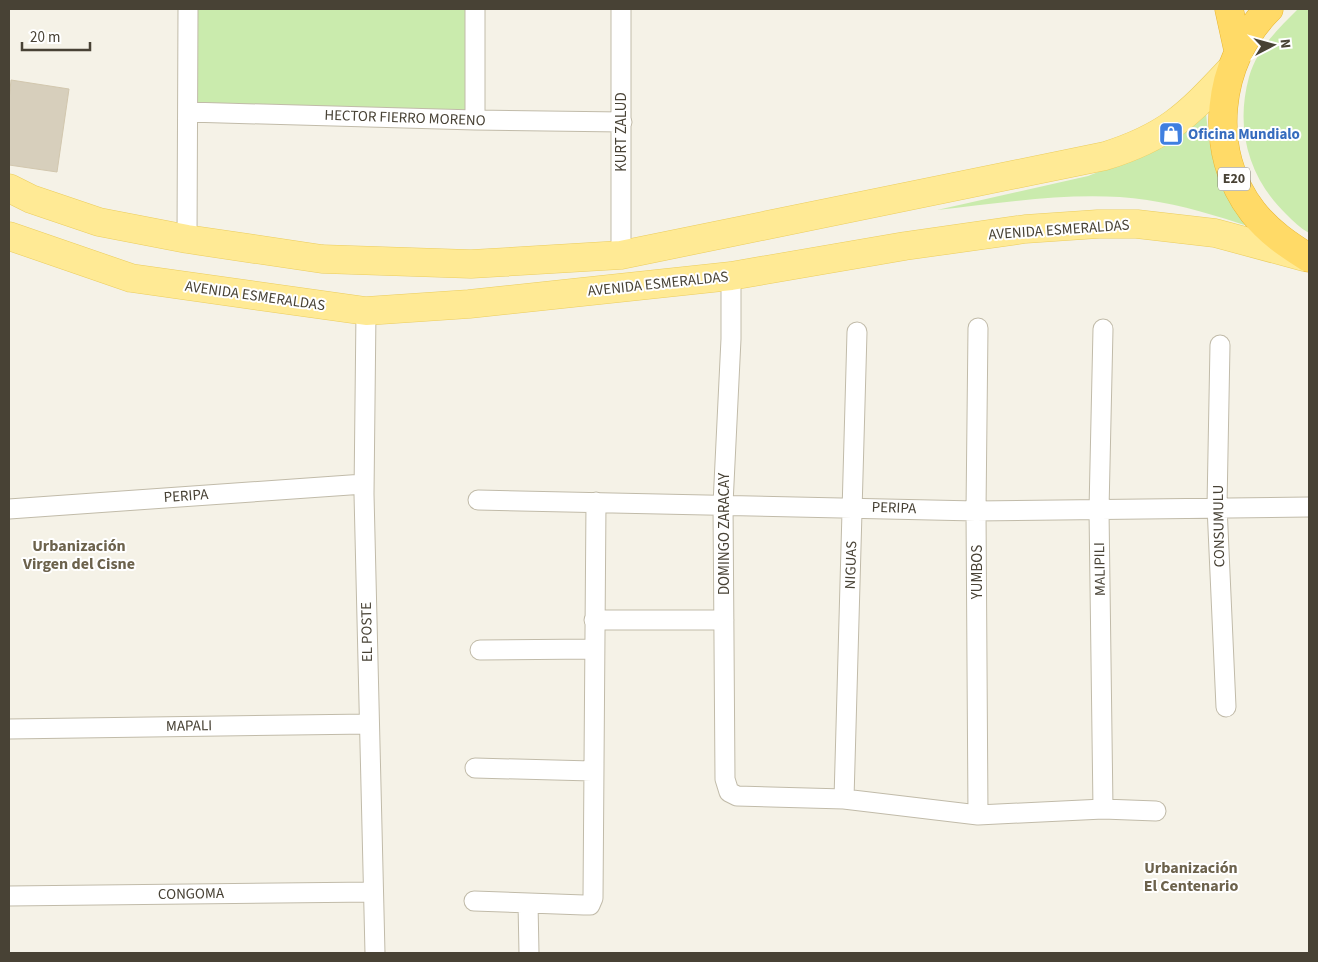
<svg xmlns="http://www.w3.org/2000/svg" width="1318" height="962" font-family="'Source Sans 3',sans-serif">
	<rect width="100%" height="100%" fill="#f5f2e7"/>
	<path fill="#caebad" d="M188,9h284l3,111 -287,-8z
		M1298,9h11v224c-9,-5 -16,-12 -23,-19 -38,-37 -51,-86 -37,-137 8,-28 29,-48 49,-68z
		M1205,100c4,53 9,86 46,127 -34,-11 -69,-22 -104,-27 -69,-10 -141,3 -210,10l151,-34 33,-13z"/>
	<path fill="#d7cfbc" stroke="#d2c7ae" d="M11,80l58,9 -12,83 -48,-7v-65z"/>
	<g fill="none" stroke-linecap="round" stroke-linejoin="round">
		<defs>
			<path id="street" d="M188,112l287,8 147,2
				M475,120v-111
				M187,239l1,-230
				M621,255v-246
				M731,276v63l-8,165 2,275 4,13 8,4 107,3 134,16 125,-6 53,2
				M366,311l-2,183 11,459
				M1103,329l-4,181 4,299
				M1220,345l-3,161 9,201
				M478,500l498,11 333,-4
				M9,509l355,-25
				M594,620h130
				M480,650l114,-1
				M9,729l360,-5
				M475,768l117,3
				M844,799l13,-467
				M978,815l-2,-304 2,-183
				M9,896l364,-4
				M474,901l110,4h6l3,-7 3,-396
				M528,903l1,50"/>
			<path id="primary" d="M9,188l22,11 68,23 88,17 135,20 149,5 150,-9 484,-99c61,-19 82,-40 125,-86
				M9,236l122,42 235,33 103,-7 262,-28 174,-30 120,-17 73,-5h39l78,9 89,24"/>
			<path id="highway" d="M1229,9l9,41
				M1269,9c-53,52 -63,143 -16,203 16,20 35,33 56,46"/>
		</defs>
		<use href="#street" stroke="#c1bba9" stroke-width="21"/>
		<use href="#primary" stroke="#ebcd5e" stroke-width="29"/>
		<use href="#highway" stroke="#e7b42e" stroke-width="29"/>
		<use href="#street" stroke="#fff" stroke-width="19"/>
		<use href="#primary" stroke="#ffea95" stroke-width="28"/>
		<use href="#highway" stroke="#ffda67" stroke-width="28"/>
	</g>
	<defs>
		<symbol id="shop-square" viewBox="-11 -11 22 22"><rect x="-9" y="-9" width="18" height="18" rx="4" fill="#3f7fe0" stroke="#fff"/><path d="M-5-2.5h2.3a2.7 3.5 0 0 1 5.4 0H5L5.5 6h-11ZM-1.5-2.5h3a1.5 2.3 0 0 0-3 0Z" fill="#fff"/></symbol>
	</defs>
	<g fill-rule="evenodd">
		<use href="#shop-square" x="1157" y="120" width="28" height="28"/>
	</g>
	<g text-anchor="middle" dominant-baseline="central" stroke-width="4" stroke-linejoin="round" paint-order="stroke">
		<rect fill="#fff" stroke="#7f7b72" stroke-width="1" x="1218" y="167.5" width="32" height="23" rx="4"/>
		<g font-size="14" font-weight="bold" fill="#484235">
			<text x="1234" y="179">E20</text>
		</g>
		<g font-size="15" fill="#484235" stroke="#fff">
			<text transform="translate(405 118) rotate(2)">HECTOR FIERRO MORENO</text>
			<text transform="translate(621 132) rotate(-90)">KURT ZALUD</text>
			<text transform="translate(1059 230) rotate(-4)">AVENIDA ESMERALDAS</text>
			<text transform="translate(658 284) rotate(-6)">AVENIDA ESMERALDAS</text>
			<text transform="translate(255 296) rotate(8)">AVENIDA ESMERALDAS</text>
			<text transform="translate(186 496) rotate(-4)">PERIPA</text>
			<text transform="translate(894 508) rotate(2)">PERIPA</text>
			<text transform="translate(1219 526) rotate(-91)">CONSUMULU</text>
			<text transform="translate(724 534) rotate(-90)">DOMINGO ZARACAY</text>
			<text transform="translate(851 565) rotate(-88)">NIGUAS</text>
			<text transform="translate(1100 569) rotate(-91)">MALIPILI</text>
			<text transform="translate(977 572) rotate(-90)">YUMBOS</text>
			<text transform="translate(367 632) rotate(-91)">EL POSTE</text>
			<text transform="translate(189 726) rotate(-1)">MAPALI</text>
			<text transform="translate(191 894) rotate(-1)">CONGOMA</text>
		</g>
		<g font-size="15" font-weight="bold" fill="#366cbe" stroke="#fff" text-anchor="start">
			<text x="1188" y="134">Oficina Mundialo</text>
		</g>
		<g font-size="16" font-weight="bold" fill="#6c624c" stroke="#fff">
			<text x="79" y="546">Urbanización<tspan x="79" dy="18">Virgen del Cisne</tspan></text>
			<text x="1191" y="868">Urbanización<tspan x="1191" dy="18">El Centenario</tspan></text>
		</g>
	</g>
	<rect width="1318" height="962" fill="none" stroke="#484235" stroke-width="20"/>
	<g transform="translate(1273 45) rotate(84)" stroke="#ffffff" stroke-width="4" paint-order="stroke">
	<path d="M0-4L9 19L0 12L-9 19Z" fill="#484235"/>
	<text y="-8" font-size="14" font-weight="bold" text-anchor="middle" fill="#484235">N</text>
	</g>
	<path d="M22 42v8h68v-8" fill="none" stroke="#484235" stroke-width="2.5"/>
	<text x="30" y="42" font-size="15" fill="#484235" stroke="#ffffff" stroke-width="4" paint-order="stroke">20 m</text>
</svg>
